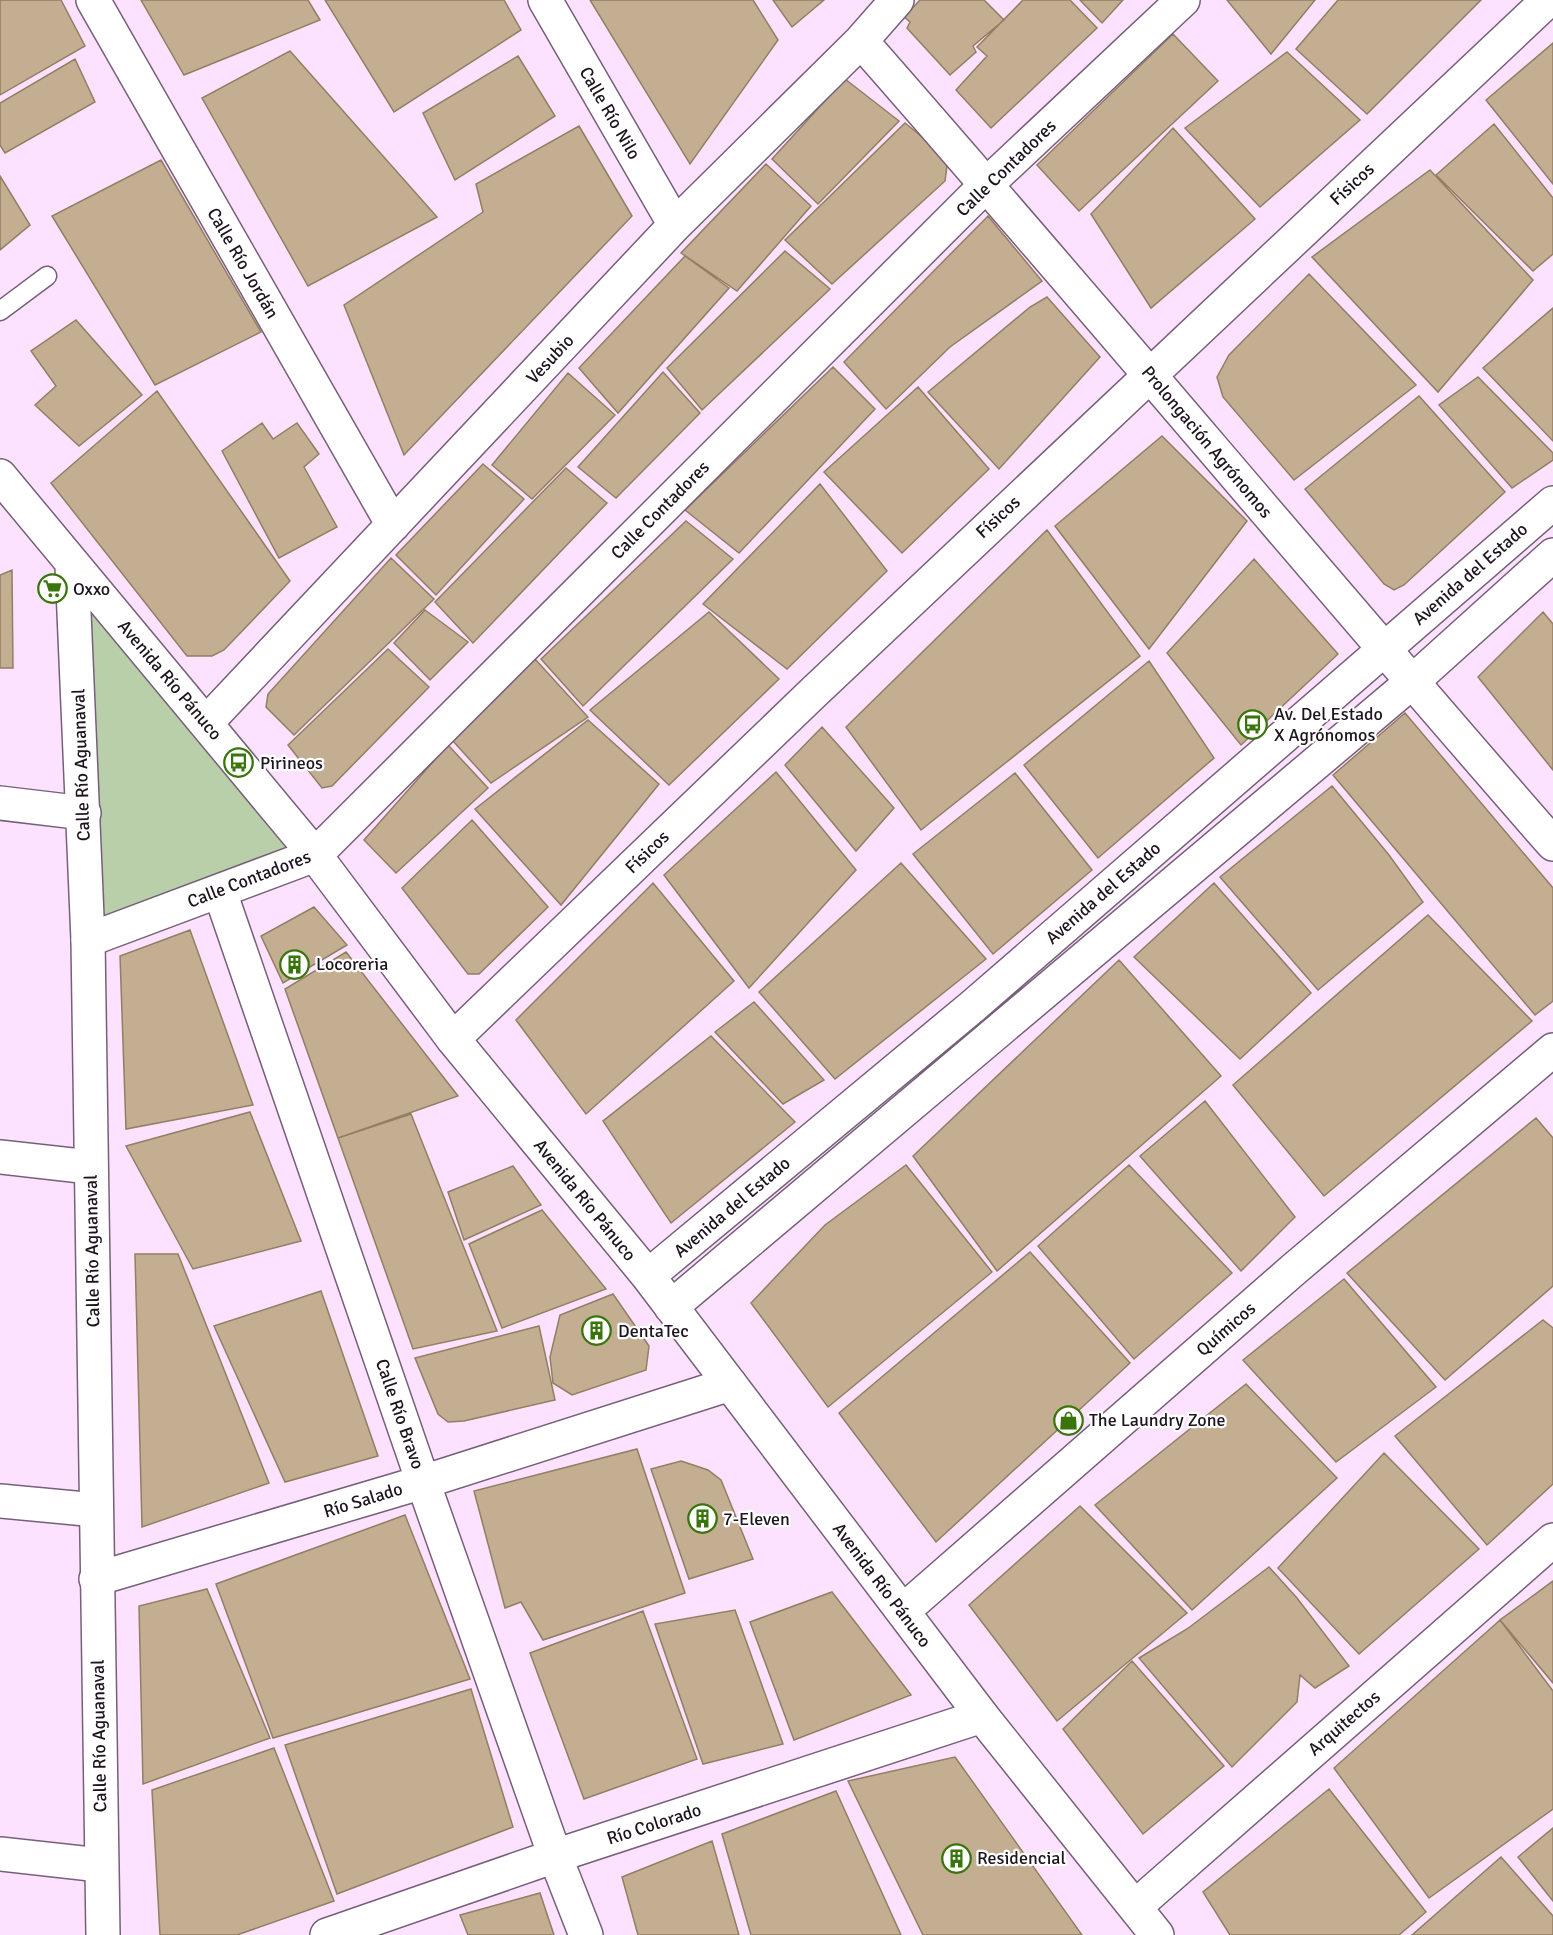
<svg xmlns="http://www.w3.org/2000/svg" width="1553" height="1935" font-family="Signika,sans-serif">
	<rect width="100%" height="100%" fill="#fde2ff"/>
	<path fill="#b8cfaa" d="M72,566l243,289 -227,85z"/>
	<path fill="#c3ae91" stroke="#927e62" stroke-width="1.5" d="M0,0h61l24,46 -85,49z
		M141,0h167l12,20 -136,55z
		M325,0h179l17,30 -127,82z
		M590,0h163l25,40 -88,124z
		M773,0h51l-32,27z
		M920,0h64l20,20 -31,26 3,6 -26,23 -43,-47 3,-6 -6,-5z
		M1023,0h47l27,28 -106,100 -35,-38 31,-34 -10,-9z
		M1080,0h43l-21,23z
		M1227,0h88l-44,54z
		M1338,0h143l-114,114 -71,-65z
		M1173,34l45,47 -139,130 -42,-46z
		M1553,43v141l-67,-84z
		M290,51l147,166 -129,69 -106,-188z
		M1287,52l73,68 -100,87 -75,-79z
		M518,56l37,60 -100,64 -32,-67z
		M75,59l20,43 -90,51 -5,-8v-42z
		M845,79l54,42 -81,83 -46,-45z
		M905,123l37,30 5,13 -2,15 -113,103 -47,-44z
		M1494,124l59,74v56l-20,17 -97,-96z
		M579,126l53,90 -228,239 -60,-150 139,-93 -7,-28z
		M1173,128l82,91 -104,89 -60,-94z
		M161,160l100,172 -106,53 -103,-169z
		M766,164l45,42 -74,85 -56,-38z
		M1430,170l103,110 -95,112 -126,-135z
		M0,176l30,49 -30,25z
		M988,216l54,65 -92,66 -64,62 -42,-47z
		M785,251l45,38 -128,121 -35,-42z
		M685,256l44,32 -111,125 -39,-45z
		M1309,274l107,111 -122,95 -71,-83 -6,-20 12,-22z
		M1047,297l53,60 -101,112 -71,-77 102,-85z
		M1553,308v133l-70,-73z
		M76,320l66,75 -63,51 -44,-41 21,-19 -25,-35z
		M833,367l42,42 -136,144 -54,-43z
		M663,372l37,41 -84,85 -38,-31z
		M568,373l47,42 -83,84 -40,-34z
		M1478,377l75,76v7l-41,28 -73,-83z
		M918,387l71,82 -87,84 -78,-81z
		M157,391l133,190 -66,69 -12,6h-25l-136,-173z
		M1419,396l86,96 -101,93 -10,5 -10,-6 -79,-95z
		M262,423l11,16 24,-16 22,31 -15,13 33,60 -58,31 -57,-107z
		M1162,436l85,85 -98,128 -94,-123z
		M483,464l41,35 -88,96 -40,-40z
		M566,468l41,35 -134,140 -38,-41z
		M820,484l67,87 -100,98 -84,-65z
		M686,521l47,38 -150,147 -42,-47z
		M1047,530l93,126 -219,174 -75,-103z
		M391,558l43,41 -140,136 -28,-28 2,-13z
		M1254,559l84,95 -97,91 -74,-92z
		M12,570l1,98h-13v-93z
		M425,610l43,32 -38,38 -36,-37z
		M709,612l70,67 -110,106 -79,-75z
		M1543,612l10,12v146l-75,-93z
		M388,649l41,38 -97,99 -10,2 -34,-43z
		M535,659l53,58 -97,66 -38,-42z
		M1149,661l65,97 -116,100 -74,-93z
		M1405,713l148,175v113l-18,14 -202,-240z
		M588,720l71,64 -98,121 -86,-96z
		M822,727l72,81 -38,43 -71,-86z
		M448,745l40,43 -92,85 -32,-33z
		M776,772l80,98 -107,118 -85,-113z
		M1015,773l77,97 -99,84 -80,-100z
		M1332,786l57,69 34,47 -105,88 -98,-113z
		M472,820l76,87 -69,67h-11l-66,-86z
		M901,863l85,96 -151,120 -76,-87z
		M653,883l81,98 -148,133 -70,-94z
		M1214,883l97,110 -71,66 -106,-102z
		M314,907l33,38 -64,38 -22,-47z
		M1428,915l104,106 -208,175 -91,-111z
		M190,930l63,175 -127,24 -6,-173z
		M346,952l112,144 -120,42 -53,-149z
		M1119,960l102,116 -224,195 -84,-115z
		M754,1002l70,78 -41,24 -68,-72z
		M711,1036l84,86 -124,101 -68,-102z
		M1205,1101l90,116 -54,54 -101,-115z
		M250,1112l51,129 -108,28 -67,-123z
		M411,1114l86,217 -84,18 -75,-211z
		M1536,1118l17,20v148l-108,94 -98,-107z
		M906,1165l86,107 -164,135 -77,-104 74,-78z
		M1129,1165l103,108 -98,86 -96,-113z
		M513,1166l28,39 -77,35 -16,-48z
		M542,1210l64,79 -104,39 -33,-84z
		M1030,1252l100,111 -194,179 -97,-129z
		M135,1254h43l91,229 -127,44z
		M1344,1279l92,108 -100,75 -93,-102z
		M321,1291l57,165 -93,26 -71,-156z
		M613,1294l36,52 -3,24 -74,25 -19,-12 -3,-26 10,-42z
		M1543,1320l10,8v156l-66,61 -92,-109z
		M539,1326l16,74 -91,21 -16,1 -10,-8 -23,-56z
		M1246,1384l91,94 -145,132 -97,-105z
		M637,1449l48,144 -142,47 -22,-38 -16,6 -31,-117z
		M1384,1453l95,96 -120,105 -81,-86z
		M681,1461l27,9 13,10 32,79 -64,20 -38,-110z
		M1080,1506l107,107 -130,108 -88,-116z
		M405,1515l65,164 -197,59 -57,-154z
		M1269,1567l28,31 52,68 -34,22 -15,-13 -3,27 -65,65 -93,-109 48,-29z
		M1553,1581v102l-53,-63z
		M207,1589l63,149 -127,46 -4,-178z
		M832,1592l79,103 -117,45 -44,-118z
		M735,1610l48,134 -80,20 -48,-140z
		M643,1611l54,148 -113,40 -54,-146z
		M1500,1620l53,71v118l-124,89 -95,-130z
		M1132,1661l92,105 -81,68 -80,-105z
		M471,1689l42,138 -176,67 -52,-149z
		M274,1748l60,153 -97,34h-77l-8,-145z
		M955,1757l127,178h-159l-75,-154z
		M1329,1789l97,123 -27,23h-169l-27,-43z
		M836,1791l65,144h-150l-29,-101z
		M1553,1828v73l-35,-44z
		M712,1841l27,94h-101l-16,-58z
		M1501,1857l52,59v19h-141z
		M540,1893l14,42h-86l-8,-20z"/>
	<g fill="none" stroke-linecap="round" stroke-linejoin="round">
		<defs>
			<path id="service" d="M0,311l47,-35"/>
			<path id="minor" d="M93,0l300,525
				M545,0l130,225
				M861,41c233,265 459,537 692,803
				M207,722l468,-497 186,-184 36,-41
				M0,803l84,10
				M220,892l203,590 132,374 31,79
				M88,940l227,-85 672,-671 196,-184
				M453,1039l360,-346 735,-693
				M0,1157l90,10
				M0,1501l96,9
				M96,1579l327,-97 307,-98
				M903,1611l390,-341 260,-220
				M0,1854l100,11
				M1136,1906l417,-366
				M327,1935l228,-79 427,-140"/>
			<path id="tertiary" d="M0,476l315,379 138,184 195,237 334,440 175,219
				M72,566l16,374 15,995
				M648,1276l325,-270 580,-503
				M671,1307l741,-625 141,-127"/>
		</defs>
		<use href="#service" stroke="#766079" stroke-width="21"/>
		<use href="#minor" stroke="#766079" stroke-width="36"/>
		<use href="#tertiary" stroke="#766079" stroke-width="36"/>
		<use href="#service" stroke="#fff" stroke-width="18"/>
		<use href="#minor" stroke="#fff" stroke-width="33"/>
		<use href="#tertiary" stroke="#fff" stroke-width="33"/>
	</g>
	<defs>
		<symbol id="supermarket-ring" viewBox="-11 -11 22 22"><circle r="9.5" fill="#fff" stroke="#3a750c" stroke-width="1.5"/><path d="M-6-5.5h2.5l.6 2H6L4.5 2H-2.5L-4.4-4H-6ZM-1.5 3.2a1.3 1.3 0 1 0 .1 0ZM3 3.2a1.3 1.3 0 1 0 .1 0Z" fill="#3a750c"/></symbol>
		<symbol id="bus-ring" viewBox="-11 -11 22 22"><circle r="9.5" fill="#fff" stroke="#3a750c" stroke-width="1.5"/><path d="M-5-6H5V4H4V6H2V4H-2V6H-4V4H-5ZM-3.5-4V0h7V-4ZM-3.5 1.2v1.5H-2V1.2ZM2 1.2v1.5H3.5V1.2Z" fill="#3a750c"/></symbol>
		<symbol id="building-ring" viewBox="-11 -11 22 22"><circle r="9.5" fill="#fff" stroke="#3a750c" stroke-width="1.5"/><path d="M-4-6H4V6H1V3H-1V6H-4ZM-2.5-4.3h1.7v1.8h-1.7ZM.8-4.3h1.7v1.8H.8ZM-2.5-1h1.7V.8h-1.7ZM.8-1h1.7V.8H.8Z" fill="#3a750c"/></symbol>
		<symbol id="shop-ring" viewBox="-11 -11 22 22"><circle r="9.5" fill="#fff" stroke="#3a750c" stroke-width="1.5"/><path d="M-5-2.5h2.3a2.7 3.5 0 0 1 5.4 0H5L5.5 6h-11ZM-1.5-2.5h3a1.5 2.3 0 0 0-3 0Z" fill="#3a750c"/></symbol>
	</defs>
	<g fill-rule="evenodd">
		<use href="#supermarket-ring" x="36" y="572" width="33" height="33"/>
		<use href="#bus-ring" x="1236" y="708" width="33" height="33"/>
		<use href="#bus-ring" x="222" y="746" width="33" height="33"/>
		<use href="#building-ring" x="278" y="948" width="33" height="33"/>
		<use href="#building-ring" x="580" y="1314" width="33" height="33"/>
		<use href="#shop-ring" x="1052" y="1404" width="33" height="33"/>
		<use href="#building-ring" x="686" y="1502" width="33" height="33"/>
		<use href="#building-ring" x="940" y="1842" width="33" height="33"/>
	</g>
	<g text-anchor="middle" dominant-baseline="central" stroke-width="4.5" stroke-linejoin="round" paint-order="stroke">
		<g font-size="18" fill="#1d141e" stroke="#fff">
			<text transform="translate(610 113) rotate(60)">Calle Río Nilo</text>
			<text transform="translate(1006 168) rotate(-44)">Calle Contadores</text>
			<text transform="translate(1352 184) rotate(-43)">Físicos</text>
			<text transform="translate(243 263) rotate(60)">Calle Río Jordán</text>
			<text transform="translate(550 359) rotate(-47)">Vesubio</text>
			<text transform="translate(1207 442) rotate(50)">Prolongación Agrónomos</text>
			<text transform="translate(660 510) rotate(-45)">Calle Contadores</text>
			<text transform="translate(998 517) rotate(-43)">Físicos</text>
			<text transform="translate(1470 574) rotate(-41)">Avenida del Estado</text>
			<text transform="translate(170 680) rotate(50)">Avenida Río Pánuco</text>
			<text transform="translate(81 765) rotate(-92)">Calle Río Aguanaval</text>
			<text transform="translate(647 852) rotate(-44)">Físicos</text>
			<text transform="translate(249 879) rotate(-21)">Calle Contadores</text>
			<text transform="translate(1103 893) rotate(-41)">Avenida del Estado</text>
			<text transform="translate(585 1200) rotate(51)">Avenida Río Pánuco</text>
			<text transform="translate(732 1207) rotate(-40)">Avenida del Estado</text>
			<text transform="translate(92 1251) rotate(-91)">Calle Río Aguanaval</text>
			<text transform="translate(1226 1329) rotate(-41)">Químicos</text>
			<text transform="translate(400 1414) rotate(71)">Calle Río Bravo</text>
			<text transform="translate(363 1500) rotate(-17)">Río Salado</text>
			<text transform="translate(882 1585) rotate(53)">Avenida Río Pánuco</text>
			<text transform="translate(1344 1723) rotate(-41)">Arquitectos</text>
			<text transform="translate(99 1736) rotate(-91)">Calle Río Aguanaval</text>
			<text transform="translate(654 1824) rotate(-18)">Río Colorado</text>
		</g>
		<g font-size="18" fill="#1d141e" stroke="#fff" text-anchor="start">
			<text x="73" y="589">Oxxo</text>
			<text x="1274" y="714">Av. Del Estado<tspan x="1274" dy="21">X Agrónomos</tspan></text>
			<text x="260" y="763">Pirineos</text>
			<text x="316" y="964">Locoreria</text>
			<text x="618" y="1331">DentaTec</text>
			<text x="1089" y="1420">The Laundry Zone</text>
			<text x="723" y="1519">7-Eleven</text>
			<text x="977" y="1858">Residencial</text>
		</g>
	</g>
</svg>
